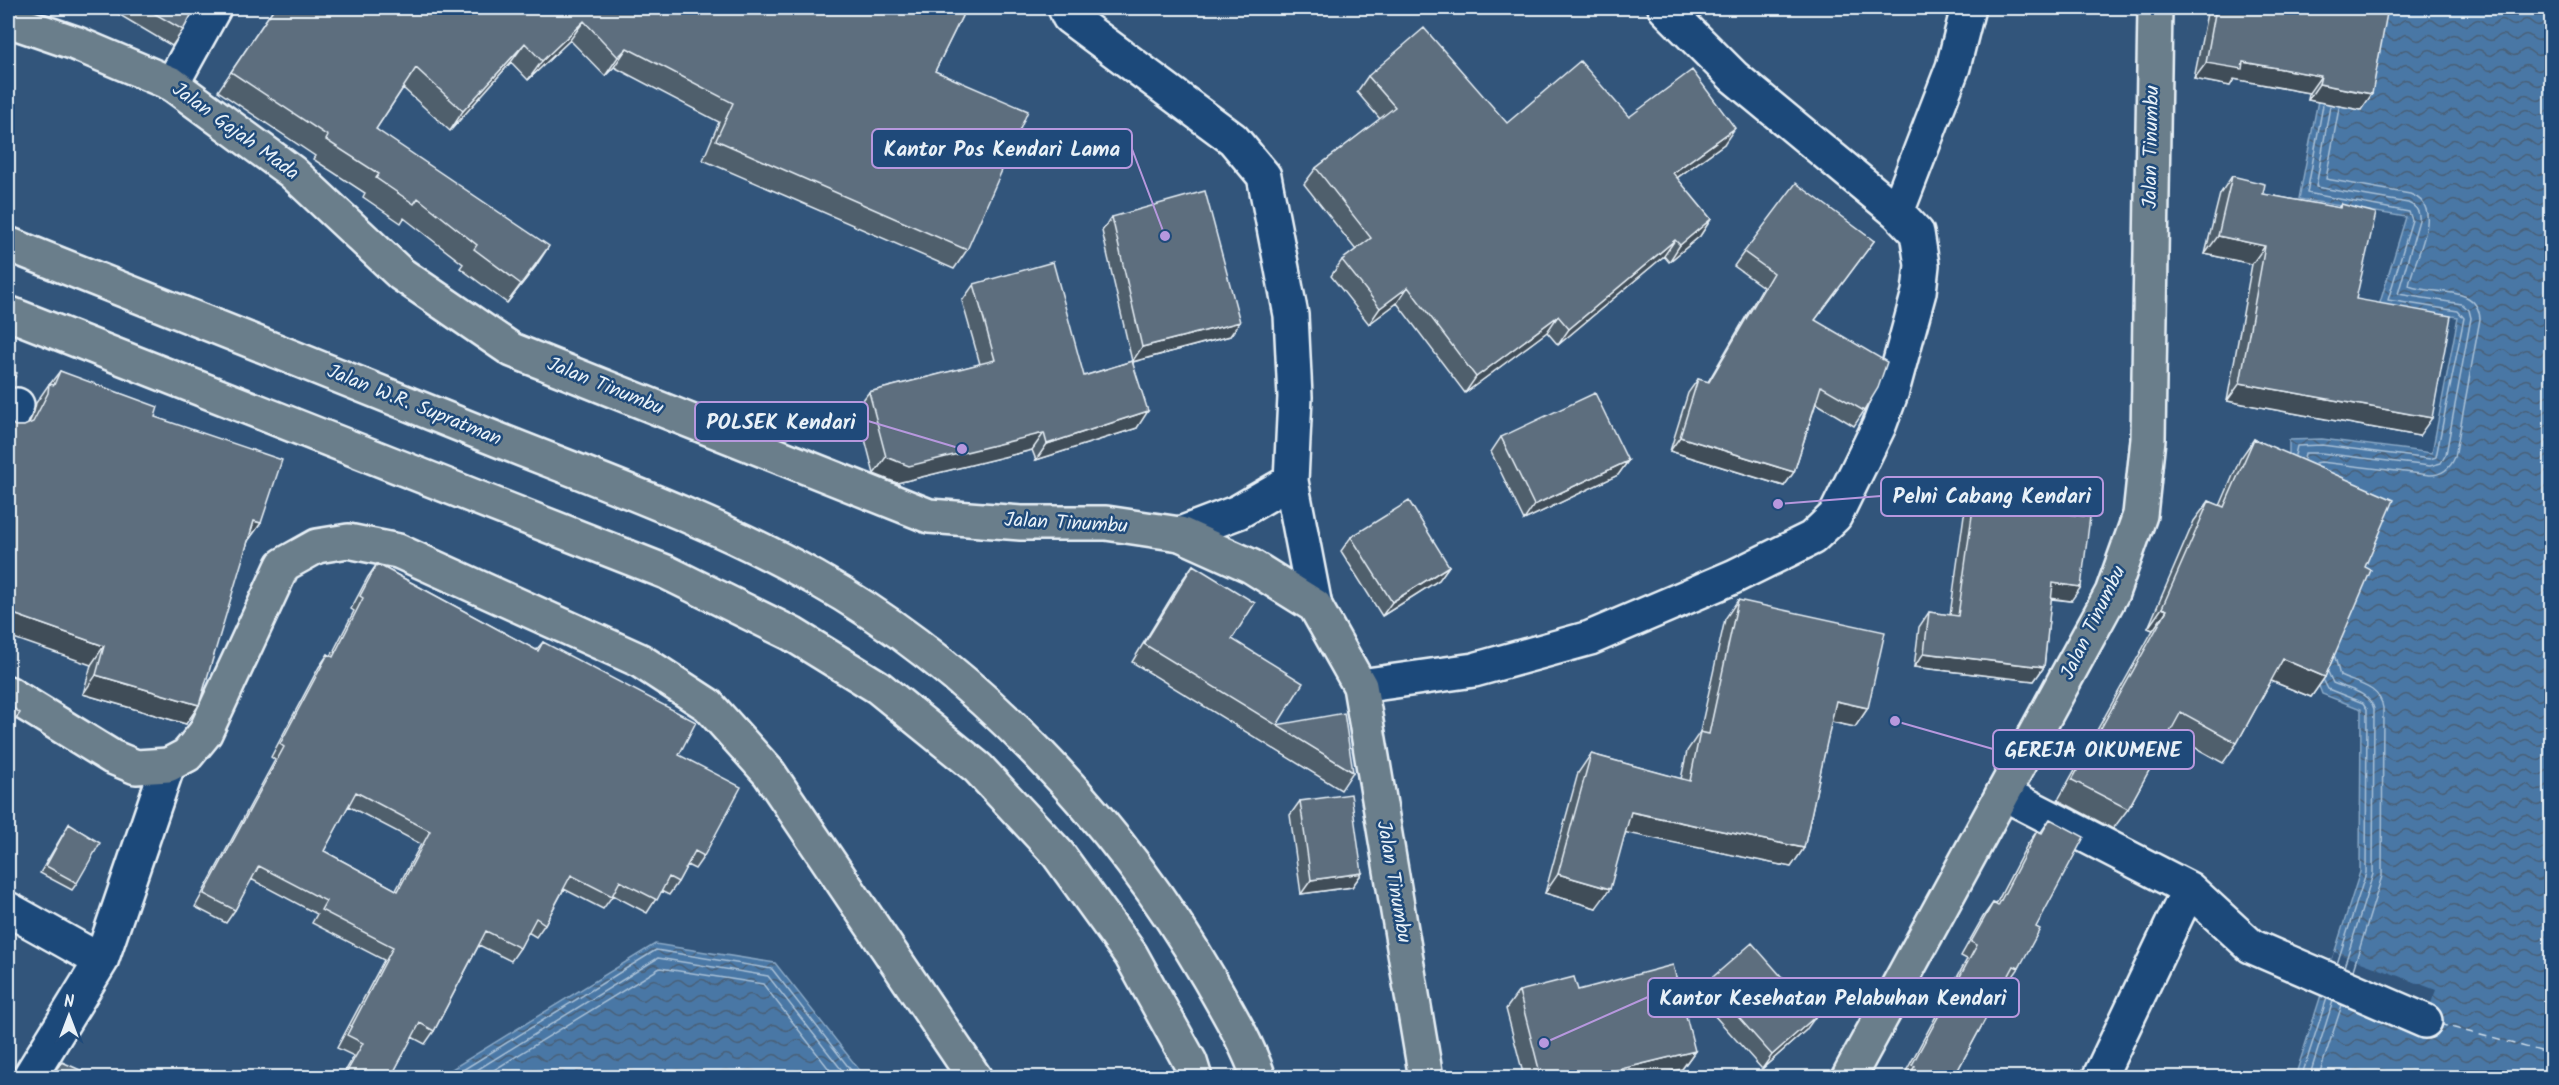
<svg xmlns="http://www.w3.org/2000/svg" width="2559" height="1085" font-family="Kalam,sans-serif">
	<defs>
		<pattern id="water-waves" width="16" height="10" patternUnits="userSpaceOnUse" patternTransform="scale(1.5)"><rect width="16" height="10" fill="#4977a5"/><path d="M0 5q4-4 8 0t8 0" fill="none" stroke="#486078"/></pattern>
	</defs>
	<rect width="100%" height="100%" fill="#32557b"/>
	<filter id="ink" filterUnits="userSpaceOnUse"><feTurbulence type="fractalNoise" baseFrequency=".0167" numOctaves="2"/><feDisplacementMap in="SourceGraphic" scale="12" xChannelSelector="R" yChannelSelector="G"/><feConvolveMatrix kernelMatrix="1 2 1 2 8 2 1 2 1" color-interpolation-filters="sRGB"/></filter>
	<g filter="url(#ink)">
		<path fill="url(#water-waves)" stroke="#89a8c6" stroke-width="1.5" d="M2340,8h211v1069h-256l65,-205 1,-163 -39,-15 -11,-29 -22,-211v-14l33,-1 110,14 26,-136 -79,-11 27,-89 -107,-18 27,-140z
			M655,944l120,19 90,114h-426z"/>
		<path fill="#32557b" d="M2334,952l102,38 -17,44 -98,-37z"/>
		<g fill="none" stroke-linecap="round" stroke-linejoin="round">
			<path stroke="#a8c0d7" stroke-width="1.5" d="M2295,455l2,-9 25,-1 108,14 6,-2 28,-139 -6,-7 -70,-11 24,-80 -3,-8 -102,-19 16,-88
				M2304,459l1,-6h16l109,13 11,-3 5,-9 25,-136 -2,-8 -7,-6 -64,-10 21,-74c1,-8 -3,-14 -11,-17l-92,-16 14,-81
				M2315,463l6,-1 109,13c12,0 20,-6 25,-18l25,-138c-2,-36 -48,-23 -71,-33 3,-26 39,-79 1,-92l-84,-15 13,-71
				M2335,657l5,19c17,8 40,10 43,32l-1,168 -29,94
				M2328,672l5,11c14,6 37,9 41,26l-1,165 -29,93
				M2324,681l4,8 35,14 4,6 -1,164 -29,91
				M450,1078l206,-128 116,19 85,109
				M464,1078l194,-120 110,18 80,102
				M481,1078l179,-110 103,16 73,94
				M2301,1078l26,-80
				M2309,1078l24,-77
				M2318,1078l24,-73"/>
			<path stroke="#d0dfec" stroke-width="1.5" stroke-dasharray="8 6" stroke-linecap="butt" d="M2439,1024l113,30"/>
			<defs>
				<path id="minor" d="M1065,8l4,9 164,122 31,37 27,139 4,82 -4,84 24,125
					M172,84l42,-76
					M1897,212l56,-145 15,-59
					M8,427l9,-22
					M1180,534l58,-22 53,-31
					M1360,686l114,-16 116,-32 143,-61 79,-39 23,-22 44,-90 13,-35 27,-99 3,-27 -5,-32 -20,-21 -163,-135 -69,-69
					M2003,793l186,96 62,57 174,75
					M8,909l93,52
					M29,1078l72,-117 67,-196
					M2099,1078l90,-189"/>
				<path id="major" d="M8,20l67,23 97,41 120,88 109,102 111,76 417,166 92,7h85l74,11 71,32 64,40 45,80 66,392
					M8,693l104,64 24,10 32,-2 19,-10 18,-22 78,-168 34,-19 31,-5 50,10 241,109 69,45 61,68 206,305
					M1848,1078l264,-485 28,-78 8,-76 7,-431"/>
				<path id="highway" d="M8,244c159,63 319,127 478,191 110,44 226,85 329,143 161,90 304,244 395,402 18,32 37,63 49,98
					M8,313l658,259 126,62 86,53 100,81 80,86 73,101 59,107 5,16"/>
			</defs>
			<use href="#minor" stroke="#e8f1f8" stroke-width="38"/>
			<use href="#major" stroke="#e8f1f8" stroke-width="38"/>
			<use href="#highway" stroke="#e8f1f8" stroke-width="38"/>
			<use href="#minor" stroke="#1f4a7a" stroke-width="33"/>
			<use href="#major" stroke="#6b7e8b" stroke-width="33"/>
			<use href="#highway" stroke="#6b7e8b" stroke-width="33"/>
		</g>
		<path fill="#505f6c" stroke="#e8f1f8" stroke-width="1.5" fill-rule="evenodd" d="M108,8h87l-12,22 -11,16z
			M274,8h692l-31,63 32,179 -13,19 -251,-109 16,-38 -105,-55 -9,9 -35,-36 -42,40 -17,-18 -61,69 -47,-43 -27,41 160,137 -29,37 -47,-35 3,-4 -59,-46 -3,5 -38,-26 2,-4 -52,-34 2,-3 -97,-65z
			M2210,8h178l-27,102 -53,-10 1,-7 -75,-14 -4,7 -36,-7 13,-66z
			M1368,76l139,47 122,-6 95,27 -47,34 34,41 -11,17 -31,26 -5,-6 -106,89 -11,-13 -82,61 -68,-90 -28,21 -38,-48 11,-16 14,-10 -52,-66 12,-16 64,-49 -23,-27z
			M2232,176l31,18 75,14 3,-4 15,95 63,137 -192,-35 25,-137 -47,-10 15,-60z
			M1112,217l128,105 -10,14 -97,26 4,66 -101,32 -4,-10 -135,33 -23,-9 -17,-66 12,-16 111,-28 -18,-63 12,-17 110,92 48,-15 -30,-130z
			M1874,241l-59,79 49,91 -10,15 -38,-23 -22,69 -10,14 -114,-35 18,-58 10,-14 10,3 55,-95 -29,-21 10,-14z
			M60,371l95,46 106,106 -13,18 -62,183 -103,-30 8,-29 -76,-239h9l4,-1 6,-13 2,-9 13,-19h1z
			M1501,437l127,24 -10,14 -94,45 -33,-68z
			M2254,439l111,128 -40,110 -14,20 -40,-16 -34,62 -14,20 -54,-30 -41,76 -15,20 -55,-29 95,-170 -5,-2 46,-107 15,-20 11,5 20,-47z
			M1974,501l97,100 -20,-2 -7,68 -10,14 -120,-14 5,-40 10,-15 21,3 14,-100z
			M1351,537l98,29 -10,14 -57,36 -41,-65z
			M377,564l159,86 7,-8 136,113 25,101 -9,13 -8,-4 -9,17 -9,13 -8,-4 -14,22 -34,-18 -10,14 -39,-20 -19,35 -9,13 -8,-5 -8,16 -9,13 -32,-16 -45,86 -9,13 -13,-7 -21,40h-49l12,-21 -17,-8 47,-88 -72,-37 5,-9 -66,-35 -16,31 -9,13 -31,-16 80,-147 -4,-3 48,-90 9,-13 3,2 23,-45 -3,-2 17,-32zM348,806l73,38 -25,46 -72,-39z
			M1193,565l84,160 76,47 -12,18 -209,-128 48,-79z
			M1738,600l130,108 -13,19 -24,-5 -27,126 -13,19 -165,-35 -30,76 -51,-15 33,-120 13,-19 90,25 6,-28 13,-19 25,-113z
			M1300,801l62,72 -10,14 -51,7 -11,-79z
			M2050,819l-14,108 -17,41 -10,14 -3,-1 -52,96h-51l64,-118 -6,-3 22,-39 10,-14 3,1 31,-59 10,-14 4,1z
			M69,824l8,59 -5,7 -32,-17z
			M1707,982l99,48 -44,39 -65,-73z
			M1578,990l117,61 -13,18 -34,8h-124l-18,-68 13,-18z"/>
		<path fill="#414d58" stroke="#e8f1f8" stroke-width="1.5" d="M65,8h18l-3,3z
			M584,21l-14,19 -42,40 14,-19z
			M525,43l-14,19 -61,69 13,-20z
			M627,48l-13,19 -9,9 13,-19z
			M2243,62l78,14 -12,17 -75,-14 -4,7 -36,-7 12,-16z
			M2319,84l53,10 -11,16 -53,-10z
			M1735,128l-11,16 -63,45 12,-16z
			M1711,219l-11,17 -31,26 11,-17z
			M2218,236l47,10 -13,18 -47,-10z
			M1675,240l-11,16 -106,89 11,-16z
			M549,246l-13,20 -29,37z
			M1408,287l-11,16 -28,21 11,-16z
			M1558,316l-11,16 -82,61 11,-16z
			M1240,322l-10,14 -98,26 10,-15z
			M2240,383l192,35 -13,18 -192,-35z
			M1148,411l-11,17 -101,32 11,-16z
			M1044,433l-12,17 -135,33 -23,-9 12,-17z
			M1680,437l114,35 -10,14 -114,-35z
			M1628,461l-10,14 -94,45 10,-15z
			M254,521l7,2 -14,19z
			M1449,566l-10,14 -57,36 10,-14z
			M2053,583l28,4 -10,14 -28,-4z
			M2162,608l5,2 -14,20 -5,-2z
			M8,612l96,34 -13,19 -83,-29z
			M1924,653l120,14 -10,14 -120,-14z
			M2283,659l42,18 -14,20 -42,-17z
			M96,675l103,30 -13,19 -103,-30z
			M1836,701l32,7 -13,19 -32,-7z
			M1631,812l173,36 -13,19 -173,-36z
			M1362,873l-10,14 -51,7 10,-14z
			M1558,874l52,15 -14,19 -51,-15z
			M1816,1016l-10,14 -44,39 10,-14z
			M1695,1051l-13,18 -34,8h-52l1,-2z"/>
		<path fill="#5d6e7e" stroke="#e8f1f8" stroke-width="1.5" fill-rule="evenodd" d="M145,8h50l-12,22z
			M274,8h692l-31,63 93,40 -61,139 -251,-110 17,-37 -106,-55 -9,9 -34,-36 -42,40 -17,-18 -62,68 -47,-43 -40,61 173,117 -28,38 -47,-35 3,-4 -59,-47 -4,6 -38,-26 3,-4 -53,-34 2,-4 -97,-64z
			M2216,8h172l-16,86 -53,-10 2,-8 -78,-14 -1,7 -36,-6z
			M1424,28l83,95 73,-62 49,56 63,-47 43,58 -62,45 38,46 -31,26 -5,-5 -106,89 -11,-13 -82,61 -68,-90 -28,21 -38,-48 29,-22 -55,-70 79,-61 -27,-31z
			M2232,176l33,8 -2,10 77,14 1,-4 35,9 -20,86 95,17 -19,102 -192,-35 25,-137 -47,-10z
			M1796,183l78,58 -59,79 72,42 -9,26 -14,23 -43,-25 -27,86 -114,-35 18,-58 11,3 64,-109 -29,-21z
			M1205,191l35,131 -98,25 -30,-130z
			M1053,262l31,114 48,-15 16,50 -101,33 -3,-11 -135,33 -23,-9 -17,-65 126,-32 -21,-76z
			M8,370l9,3 -9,20z
			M60,371l98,36 -3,10 127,43 -21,63 -7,-2 -55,184 -103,-30 8,-29 -96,-34v-192l7,6h9l9,-4 15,-29 1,-9 5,1z
			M1595,393l33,68 -94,44 -33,-68z
			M2254,439l140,61 -29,67 6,3 -46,107 -42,-18 -46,84 -56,-31 -53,97 -56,-29 95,-170 -5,-2 47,-107 15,6z
			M1409,501l40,65 -57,36 -41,-65z
			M1974,501l116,16 -9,70 -28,-4 -9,84 -120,-14 5,-41 29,4z
			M377,564l161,87 5,-9 153,80 -17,33 62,32 -37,69 -9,-5 -17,31 -9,-5 -12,23 -37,-19 -8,15 -41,-21 -26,49 -9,-6 -16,30 -34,-17 -52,100 -14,-8 -29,54h-47l19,-34 -16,-8 46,-88 -72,-37 5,-9 -67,-35 -24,44 -31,-16 80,-147 -4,-3 48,-90 5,3 30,-59 -3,-2zM356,792l74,39 -32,60 -74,-40z
			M1193,565l62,38 -23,36 71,44 -26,42 67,-12 9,59 -209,-128z
			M1738,600l147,32 -17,76 -32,-7 -32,147 -173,-36 -21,77 -52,-15 33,-120 99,27 10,-49 9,2z
			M8,704l12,9 -12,17z
			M1351,794l11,79 -51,7 -11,-79z
			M2050,819l34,18 -48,90 4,2 -21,39 -5,-2 -60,111h-46l7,-11 -3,-1 65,-120 -6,-3 22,-39 5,3 39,-75 5,2z
			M69,824l31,19 -23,40 -31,-17z
			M1752,943l64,73 -44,39 -65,-73z
			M1673,965l22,86 -98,24 1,2h-57l-22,-86 55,-14 4,13z
			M62,1062l34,15h-46z"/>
	</g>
	<g text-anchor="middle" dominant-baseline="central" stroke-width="5" stroke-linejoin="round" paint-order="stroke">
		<g font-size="20" fill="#e8f1f8" stroke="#1f4a7a">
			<text transform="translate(235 132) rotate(36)">Jalan Gajah Mada</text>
			<text transform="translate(2152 147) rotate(-89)">Jalan Tinumbu</text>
			<text transform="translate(605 387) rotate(22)">Jalan Tinumbu</text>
			<text transform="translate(414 406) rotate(22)">Jalan W.R. Supratman</text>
			<text transform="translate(1066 524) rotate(3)">Jalan Tinumbu</text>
			<text transform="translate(2094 623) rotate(-64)">Jalan Tinumbu</text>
			<text transform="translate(1393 882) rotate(80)">Jalan Tinumbu</text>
		</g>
	</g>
	<path fill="none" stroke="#b798de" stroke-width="2" d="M1165 236L1132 149M962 449L868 421M1778 504L1881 496M1895 721L1993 749M1544 1043L1648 997"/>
	<g fill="#b798de" stroke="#1f4a7a" stroke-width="2">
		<circle cx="1165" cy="236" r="6"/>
		<circle cx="962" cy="449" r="6"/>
		<circle cx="1778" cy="504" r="6"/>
		<circle cx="1895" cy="721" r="6"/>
		<circle cx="1544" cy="1043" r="6"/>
	</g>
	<g fill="#1f4a7a" stroke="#b798de" stroke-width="2">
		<rect x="872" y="129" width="260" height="39" rx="6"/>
		<rect x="695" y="402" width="173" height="39" rx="6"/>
		<rect x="1881" y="477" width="222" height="39" rx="6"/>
		<rect x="1993" y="730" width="201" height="39" rx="6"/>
		<rect x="1648" y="978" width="371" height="39" rx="6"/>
	</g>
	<g font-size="21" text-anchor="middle" font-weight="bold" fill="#e8f1f8">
		<text x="1002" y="156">Kantor Pos Kendari Lama</text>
		<text x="781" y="429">POLSEK Kendari</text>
		<text x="1992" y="503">Pelni Cabang Kendari</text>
		<text x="2093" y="757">GEREJA OIKUMENE</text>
		<text x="1833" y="1005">Kantor Kesehatan Pelabuhan Kendari</text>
	</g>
	<rect width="2559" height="1085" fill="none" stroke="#1f4a7a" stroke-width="30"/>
	<rect x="15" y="15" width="2529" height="1055" fill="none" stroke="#e8f1f8" stroke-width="2" filter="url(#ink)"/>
	<g transform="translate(69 1016)" stroke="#1f4a7a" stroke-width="4.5" paint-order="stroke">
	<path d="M0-4.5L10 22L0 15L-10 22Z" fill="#e8f1f8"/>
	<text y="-9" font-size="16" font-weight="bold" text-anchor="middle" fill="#e8f1f8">N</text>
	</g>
</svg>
